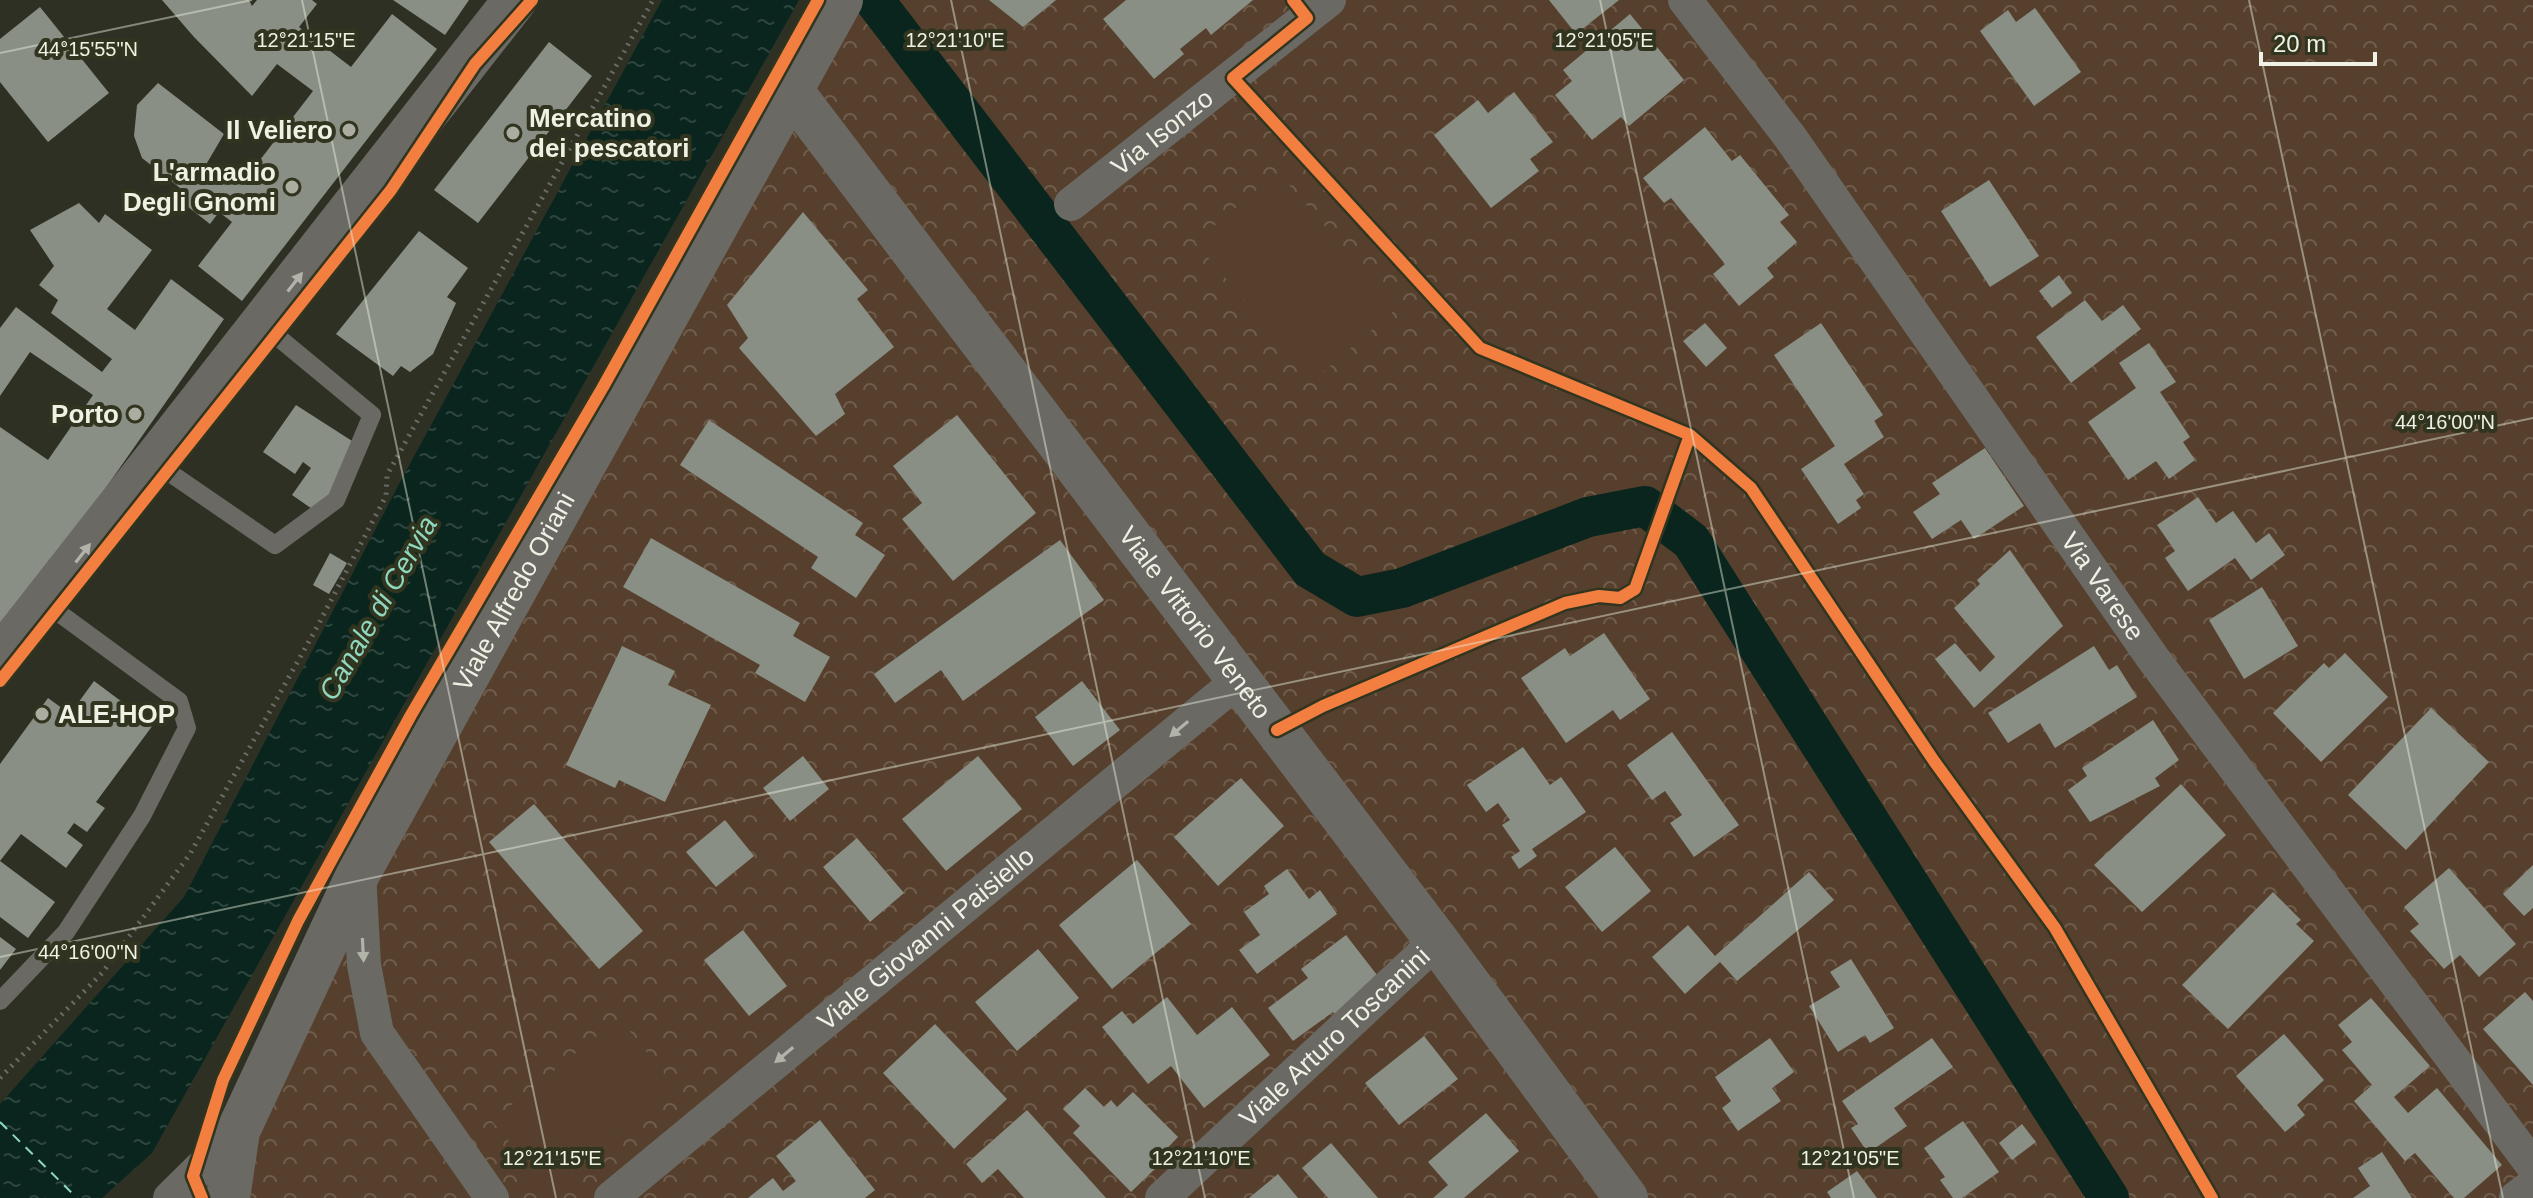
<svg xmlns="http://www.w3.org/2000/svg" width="2533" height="1198" font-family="Helvetica,sans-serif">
	<defs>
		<pattern id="forest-crowns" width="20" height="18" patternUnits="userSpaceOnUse" patternTransform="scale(2)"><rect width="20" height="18" fill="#56402d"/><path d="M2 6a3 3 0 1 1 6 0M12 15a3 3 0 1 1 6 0" fill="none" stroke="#6f5c4b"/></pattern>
		<pattern id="water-ripples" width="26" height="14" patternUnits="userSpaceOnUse" patternTransform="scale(2)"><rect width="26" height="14" fill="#09251d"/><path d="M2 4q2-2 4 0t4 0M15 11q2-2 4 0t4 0" fill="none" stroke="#2d453e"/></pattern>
	</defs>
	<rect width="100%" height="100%" fill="#2e3024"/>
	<path fill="url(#forest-crowns)" d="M858,0h1675v1198h-2355z"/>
	<path fill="#56402d" d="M1278,172l118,137 -83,72 -118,-139z
		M619,1018l56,69 -127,102 -56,-68z"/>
	<path fill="url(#water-ripples)" d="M662,0h137l-647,1153 -50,45h-102v-94l184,-207 215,-413z"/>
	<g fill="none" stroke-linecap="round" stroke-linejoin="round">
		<path stroke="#09251d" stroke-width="40" d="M874,0l436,569 47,28 45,-9 186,-71 57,-11 46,35 418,657"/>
		<path stroke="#8fd7bf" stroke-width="2" stroke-dasharray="10 8" stroke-linecap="butt" d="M0,1122l77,76"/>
	</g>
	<path fill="#898f84" d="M162,0h87l3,6 5,-6h55l5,4 -18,23 52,40 41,-53 45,35 -195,252 -44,-35 34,-44 -13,-10 -9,12 -36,-28 6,-8 -38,-30 -8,-22 3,-31 21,-22 66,51 -20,34 15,11 8,-10 16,13 70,-91 -36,-27 -25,32 -58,-59z
		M393,0h76l-24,35z
		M989,0h67l-33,27z
		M1126,0h127l-42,35 -5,-7 -26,21 4,5 -30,25 -51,-60z
		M1549,0h70l-43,34z
		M40,7l69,86 -61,49 -48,-60v-43z
		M2035,8l46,64 -47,34 -54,-75 28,-21 8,12z
		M1630,14l54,66 -55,46 -8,-9 -29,23 -37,-45 17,-14 -9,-11z
		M549,42l43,34 -114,147 -44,-33z
		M1514,92l39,50 -23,17 9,12 -48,37 -57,-73 44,-35 10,13z
		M1705,127l27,34 8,-6 49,60 -9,7 17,20 -30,26 7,9 -35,29 -26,-32 12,-10 -54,-66 -7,5 -21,-25z
		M1989,180l50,76 -49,31 -49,-76z
		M79,203l20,20 6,-9 47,36 -45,59 28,21 36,-51 53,40 -133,190 -91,120v-202l48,33 45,-65 -63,-43 -30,44v-68l16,-21 86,65 10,-13 -61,-46 7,-13 -19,-15 15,-19 -24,-36z
		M803,212l65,78 -11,9 37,48 -59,47 10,20 -29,22 -77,-88 9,-10 -21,-33z
		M419,231l49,37 -21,29 9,6 -23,51 -23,18 -9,-6 -8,10 -57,-42z
		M2059,275l13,18 -20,15 -13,-17z
		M2085,300l17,21 21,-16 18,24 -70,54 -35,-46z
		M1705,323l22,25 -21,19 -23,-26z
		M1821,323l62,92 -9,6 10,16 -40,27 20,30 -8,6 5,8 -23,16 -37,-55 34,-23 -61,-91z
		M2149,343l27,39 -16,10 30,45 -7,5 12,18 -26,19 -13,-18 -28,19 -40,-58 48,-34 -17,-25z
		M296,405l67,43 -45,65 -26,-18 19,-27 -8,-6 -8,12 -32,-22z
		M957,415l79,98 -83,68 -51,-62 20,-16 -29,-37z
		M709,420l154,103 -8,12 30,20 -29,43 -45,-30 7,-11 -138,-92z
		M1985,448l39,58 -50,33 -13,-19 -29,19 -19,-27 27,-18 -8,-11z
		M2198,497l18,26 17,-12 23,32 13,-10 16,22 -34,25 -16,-22 -47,33 -23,-33 10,-7 -18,-26z
		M651,538l149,85 -7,13 37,21 -25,45 -50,-29 5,-8 -137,-78z
		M1060,540l44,60 -141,101 -22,-31 -46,33 -21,-29z
		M2010,550l53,76 -89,82 -39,-49 20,-16 25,29 15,-15 -41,-49 26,-24 -3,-4z
		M330,553l17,10 -18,31 -16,-9z
		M2262,587l36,59 -54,33 -35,-59z
		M1604,633l46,66 -30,21 -7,-10 -47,33 -45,-65 44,-30 5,8z
		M622,646l53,25 -7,14 43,20 -46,97 -46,-22 -4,8 -49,-23z
		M2094,646l15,24 8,-5 20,32 -82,51 -15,-25 -32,20 -20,-30z
		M2345,653l43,44 -67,65 -48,-49 51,-50 5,5z
		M94,681l59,44 -57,77 9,6 -18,24 -13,-9 -7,10 16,12 -17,23 -45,-34 -21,27 55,41 -27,36 -28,-21v-153l48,-66 22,16z
		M1082,681l38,49 -47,36 -38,-49z
		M2431,708l58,54 -83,88 -58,-55z
		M2153,720l26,40 -24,18 5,8 -70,36 -22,-32 19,-14 -5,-8z
		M1672,732l67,93 -45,32 -24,-34 12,-8 -17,-24 -13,9 -25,-35z
		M1523,747l27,38 11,-8 25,35 -54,37 5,7 -18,13 -8,-12 9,-6 -18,-26 8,-5 -12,-17 -12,9 -19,-27z
		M803,756l26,33 -39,32 -27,-33z
		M978,756l44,53 -76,62 -44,-52z
		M1241,778l43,48 -66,60 -44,-49z
		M2181,784l45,51 -84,77 -48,-47z
		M534,804l109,127 -44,38 -110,-127z
		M725,820l29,36 -38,31 -30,-35z
		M857,838l47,55 -34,29 -47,-55z
		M1615,847l36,44 -49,41 -37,-45z
		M1137,860l54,64 -79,65 -53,-64z
		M2533,865v43l-9,8 -21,-22z
		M2449,868l67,76 -37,33 -19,-22 -16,14 -34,-38 9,-7 -15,-17z
		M1287,869l22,30 11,-9 17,24 -80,60 -18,-24 21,-15 -16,-23 25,-18 -5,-8z
		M1809,872l25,28 -97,81 -17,-19 -35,32 -33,-37 36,-32 27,31z
		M2273,892l28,28 -5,4 18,17 -86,88 -46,-44z
		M743,930l44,56 -38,30 -45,-56z
		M1346,935l38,49 -46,35 -5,-7 -40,29 -25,-33 40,-30 -7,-9z
		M0,937l16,12 -16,21z
		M1038,949l41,49 -62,53 -42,-49z
		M1851,959l43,69 -24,15 -5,-8 -27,17 -29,-46 31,-19 -10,-15z
		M2525,992l8,9v84l-50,-56z
		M1167,997l30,38 35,-28 38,48 -66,53 -33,-42 -23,18 -46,-57 20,-16 11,13z
		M2371,998l59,68 -36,31 14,16 29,-25 65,77 -38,33h-10l-39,-45 -10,8 -51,-60 18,-16 -30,-35 10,-8 -14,-17z
		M935,1024l72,75 -53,50 -71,-76z
		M2284,1034l40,46 -27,25 8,10 -20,17 -49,-56z
		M1424,1036l34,43 -59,46 -34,-42z
		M1770,1038l24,34 -22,16 9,13 -43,30 -16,-23 9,-7 -16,-24z
		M1932,1038l21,29 -59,41 13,18 -39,27 -17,-25 7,-4 -16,-23z
		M1085,1088l19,19 7,-7 6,7 16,-15 45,45 -22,23 4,4 -29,28 -58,-59 7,-7 -17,-17z
		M1027,1110l79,88h-82l-26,-29 -16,14 -16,-19z
		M1486,1113l33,38 -55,47h-31l15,-13 -20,-23z
		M820,1120l55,70 -10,8h-117l25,-20 10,13 13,-10 -20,-25z
		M1963,1121l36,51 -37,26h-9l-13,-18 5,-3 -21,-29z
		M2022,1124l14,18 -24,18 -13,-17z
		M1331,1143l47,55h-50l-26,-30z
		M2382,1152l30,46h-59l17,-12 -12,-18z
		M1857,1171l20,27h-46l-4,-6z
		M1278,1174l20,24h-49z"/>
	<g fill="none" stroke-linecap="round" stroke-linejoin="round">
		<path stroke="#6a6b64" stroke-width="5" stroke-dasharray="2 6" stroke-linecap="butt" d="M0,1078l102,-105 88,-119 127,-227 69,-131 1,-21 266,-475"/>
		<path stroke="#6a6963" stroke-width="18" d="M154,462l121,83 61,-45 36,-85 -110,-91
			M0,1001l66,-69 76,-116 45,-88 -8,-27 -135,-99"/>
		<g stroke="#6a6963" stroke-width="34">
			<path id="s1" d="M1685,0l105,137 362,520 381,509"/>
			<path id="s2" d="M1071,204l258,-204"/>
			<path d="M359,872l5,93 13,68 115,165"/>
			<path d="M170,1198l68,-67"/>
			<path id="s3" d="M611,1198l628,-518"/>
			<path id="s4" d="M1162,1198l275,-257"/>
			<path d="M2516,1198l17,-13"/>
		</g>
		<g stroke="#6a6963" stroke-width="44">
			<path id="s5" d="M790,89l647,852 189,257"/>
			<path d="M0,658l515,-658"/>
			<path id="s6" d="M228,1198l10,-67 121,-259 482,-872"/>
		</g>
		<defs>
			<path id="cycleway" d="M1293,0l14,18 -74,60 247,270 210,87 61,53 183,273 121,167 157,270
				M0,681l391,-491 84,-126 57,-64
				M1277,730l46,-24 242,-103 34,-7 21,2 15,-9 55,-154
				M202,1198l-9,-22 30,-96 75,-159 113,-206 192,-328 215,-387"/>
		</defs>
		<use href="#cycleway" stroke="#31351f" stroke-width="17"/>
		<use href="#cycleway" stroke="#f27e40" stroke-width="12"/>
	</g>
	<defs><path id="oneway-solid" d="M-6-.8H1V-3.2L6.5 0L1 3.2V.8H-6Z" transform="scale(2)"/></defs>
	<g fill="#b3b4a9">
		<use href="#oneway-solid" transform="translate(295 282) rotate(-52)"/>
		<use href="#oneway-solid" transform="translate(83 553) rotate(-52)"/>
		<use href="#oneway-solid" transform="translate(1179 729) rotate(140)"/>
		<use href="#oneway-solid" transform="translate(363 950) rotate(87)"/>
		<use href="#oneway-solid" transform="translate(784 1055) rotate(140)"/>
	</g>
	<path fill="none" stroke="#eef1e3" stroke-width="2" stroke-opacity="0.45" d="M302,0l254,1198M951,0l254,1198M1600,0l254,1198M2249,0l254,1198M0,53l252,-53M0,957l2533,-539"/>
	<g fill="#abada0" stroke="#31351f" stroke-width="3">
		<circle cx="349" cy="130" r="8"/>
		<circle cx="513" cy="133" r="8"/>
		<circle cx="292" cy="187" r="8"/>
		<circle cx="135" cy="414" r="8"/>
		<circle cx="42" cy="714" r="8"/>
	</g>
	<g text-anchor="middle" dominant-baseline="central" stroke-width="8" stroke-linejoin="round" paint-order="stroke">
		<g font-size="26" font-weight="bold" fill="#eef1e3" stroke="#31351f" text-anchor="end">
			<text x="529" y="118" text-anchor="start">Mercatino<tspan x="529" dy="30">dei pescatori</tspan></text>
			<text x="333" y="130">Il Veliero</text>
			<text x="276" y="172">L'armadio<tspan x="276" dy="30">Degli Gnomi</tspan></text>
			<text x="119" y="414">Porto</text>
			<text x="58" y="714" text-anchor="start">ALE-HOP</text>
		</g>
		<g font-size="26" fill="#eef1e3" stroke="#31351f">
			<text stroke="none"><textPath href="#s2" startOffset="116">Via Isonzo</textPath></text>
			<text stroke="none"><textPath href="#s1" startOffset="720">Via Varese</textPath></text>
			<text stroke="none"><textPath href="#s6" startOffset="674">Viale Alfredo Oriani</textPath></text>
			<text stroke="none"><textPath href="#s5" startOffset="670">Viale Vittorio Veneto</textPath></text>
			<text stroke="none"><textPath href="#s3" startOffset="408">Viale Giovanni Paisiello</textPath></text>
			<text stroke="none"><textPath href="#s4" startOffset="236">Viale Arturo Toscanini</textPath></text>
		</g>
		<g font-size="28" font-style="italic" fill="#8fd7bf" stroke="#31351f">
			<text transform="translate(378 608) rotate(-60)">Canale di Cervia</text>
		</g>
	</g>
	<g font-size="20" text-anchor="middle" fill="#eef1e3" stroke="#31351f" stroke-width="8" stroke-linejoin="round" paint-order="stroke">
		<text x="306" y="47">12°21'15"E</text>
		<text x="955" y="47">12°21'10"E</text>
		<text x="1604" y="47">12°21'05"E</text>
		<text x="88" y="56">44°15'55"N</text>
		<text x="2445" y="429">44°16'00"N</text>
		<text x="88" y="959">44°16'00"N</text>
		<text x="552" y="1165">12°21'15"E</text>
		<text x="1201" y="1165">12°21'10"E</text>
		<text x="1850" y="1165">12°21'05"E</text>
	</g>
	<path d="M2261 52v12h114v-12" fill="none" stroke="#eef1e3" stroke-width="4"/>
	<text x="2273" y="52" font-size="24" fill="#eef1e3" stroke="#31351f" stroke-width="6" paint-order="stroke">20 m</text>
</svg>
